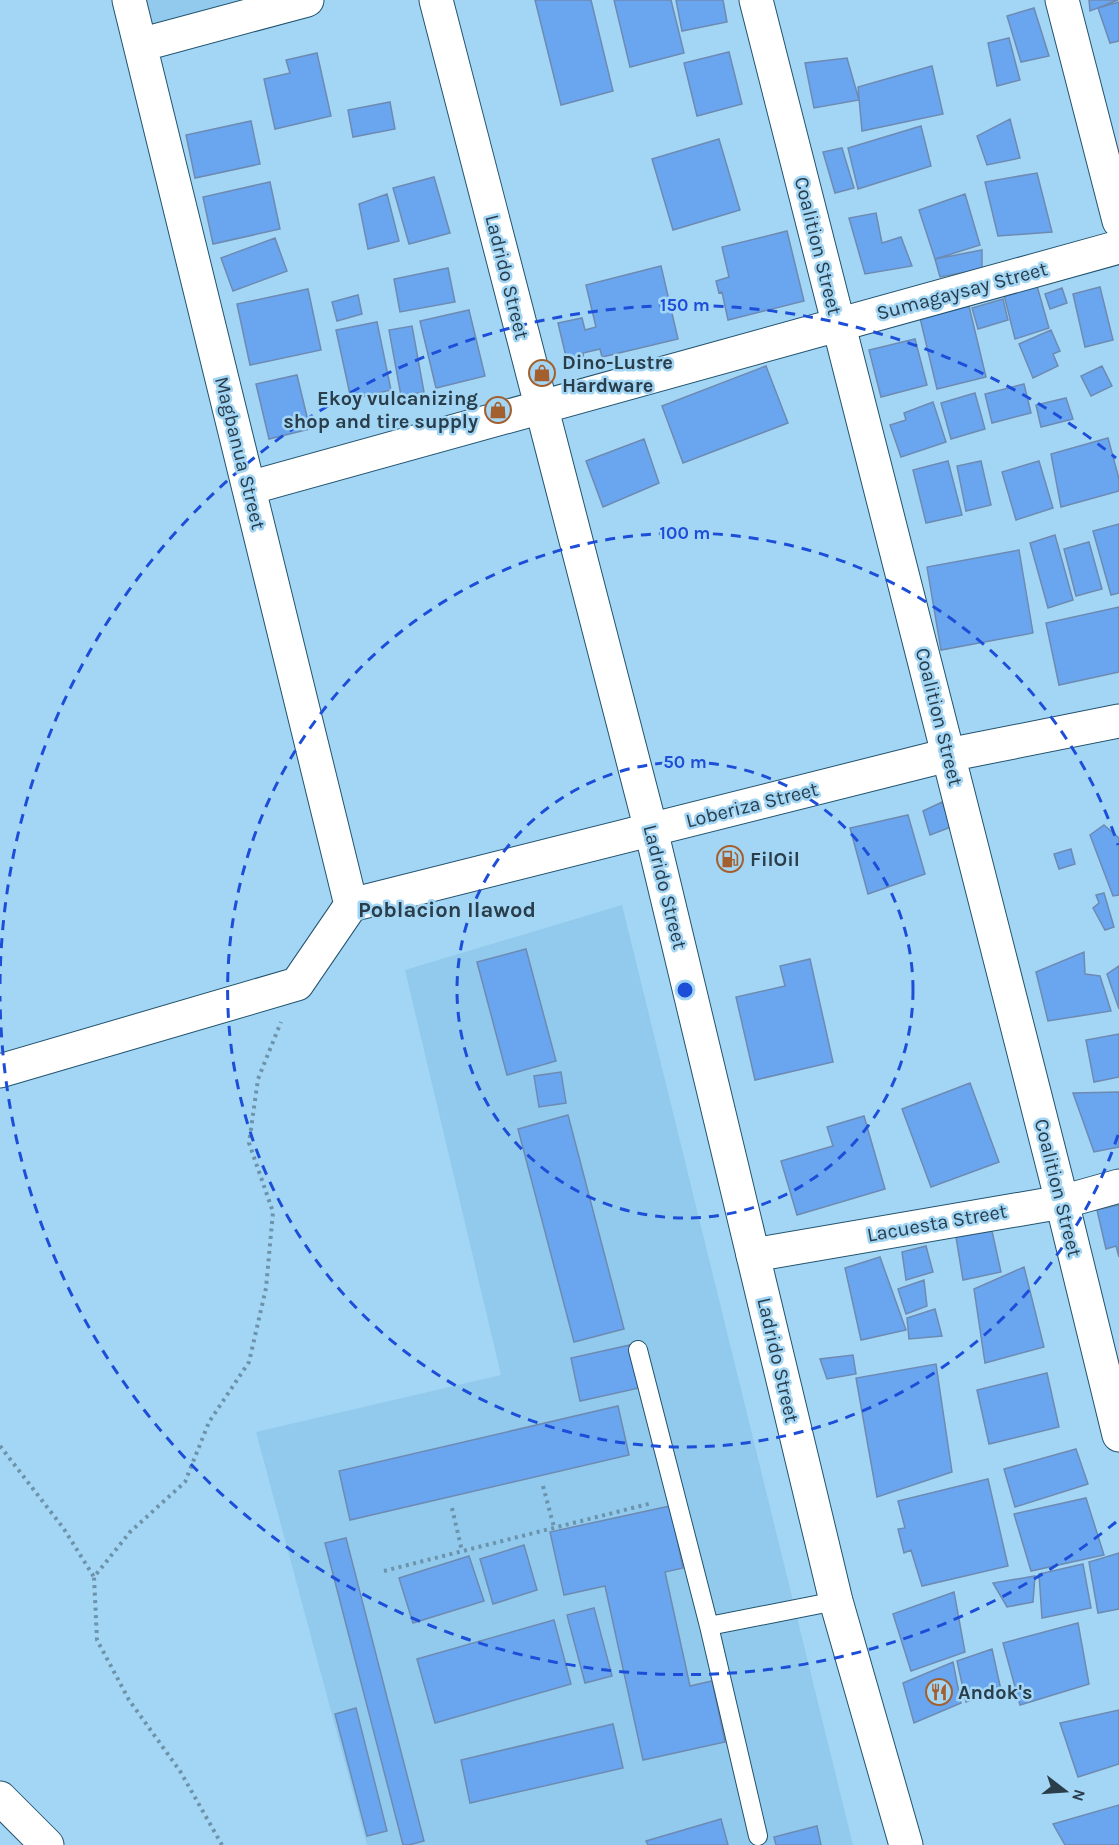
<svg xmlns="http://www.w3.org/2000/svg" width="1119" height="1845" font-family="Karla,sans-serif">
	<rect width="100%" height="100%" fill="#a3d6f5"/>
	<path fill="#91caec" d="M142,0h129l-121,30z
		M622,905l231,940h-486l-111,-413 245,-57 -96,-405z"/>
	<path fill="#6aa5f0" stroke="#6d8bb2" stroke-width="1.5" d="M535,0h56l22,91 -52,14z
		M614,0h57l13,53 -54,14z
		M676,0h47l4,22 -45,9z
		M1089,0h29l-28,11z
		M1119,2v39l-9,2 -12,-35z
		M1034,8l15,48 -28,6 -14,-46z
		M1009,38l11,42 -23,6 -9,-43z
		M729,52l13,52 -45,12 -13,-53z
		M317,53l14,63 -56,13 -11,-50 26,-6 -4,-13z
		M847,58l12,42 -45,8 -9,-45z
		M932,66l11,48 -81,17 -4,-44z
		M390,102l5,27 -42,8 -5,-27z
		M1010,119l10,39 -33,7 -10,-29z
		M251,121l9,43 -65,14 -9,-43z
		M921,126l10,40 -73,23 -10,-41z
		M719,139l21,71 -67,20 -21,-71z
		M842,148l12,40 -19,5 -12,-41z
		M1037,173l15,59 -54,4 -13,-54z
		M434,177l16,56 -41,11 -16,-56z
		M270,182l10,47 -67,15 -10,-47z
		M387,194l12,47 -31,8 -9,-45z
		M965,194l15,51 -45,14 -16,-49z
		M876,213l6,30 19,-6 11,29 -47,8 -16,-56z
		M787,231l17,70 -76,19 -6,-28 -3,1 -3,-12 13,-4 -7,-30z
		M275,238l12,33 -54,20 -12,-33z
		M982,250v19l-42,8 -5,-18z
		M661,266l17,73 -76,18 -2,-8 -17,4 1,8 -16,4 -10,-42 24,-5 3,12 11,-3 -10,-42z
		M448,268l7,34 -55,10 -6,-33z
		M1037,286l12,42 -34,11 -11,-44z
		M1100,287l13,53 -28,7 -12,-53z
		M1062,288l5,15 -17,6 -5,-15z
		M308,289l13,61 -71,15 -13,-61z
		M358,295l4,19 -25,7 -5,-19z
		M1003,299l5,21 -30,9 -6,-21z
		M969,306l17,71 -49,12 -17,-71z
		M469,310l16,66 -49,12 -16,-67z
		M377,322l14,68 -40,9 -15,-69z
		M412,326l12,66 -23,4 -12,-66z
		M1051,330l9,21 -7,3 5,12 -25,12 -14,-34z
		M915,339l12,46 -46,12 -12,-47z
		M766,366l22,57 -105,40 -21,-57z
		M1102,366l10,20 -21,10 -10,-20z
		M297,375l13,54 -41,10 -13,-55z
		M1024,384l7,29 -39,10 -7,-29z
		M975,393l10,36 -34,10 -10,-36z
		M1066,398l7,21 -32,8 -5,-22z
		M933,402l13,40 -45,15 -11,-32 16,-5 -2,-7z
		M1108,438l11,41v12l-58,16 -10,-53z
		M644,439l15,44 -56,24 -17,-46z
		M948,461l14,54 -36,8 -13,-53z
		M981,461l10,44 -25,6 -9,-45z
		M1039,461l14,47 -37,12 -14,-48z
		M1119,524v69l-8,2 -18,-64z
		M1055,535l18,65 -25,8 -18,-65z
		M1089,542l13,47 -26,7 -12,-47z
		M1019,550l14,83 -92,17 -14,-83z
		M1119,607v65l-60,13 -13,-62z
		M942,802l9,25 -21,8 -7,-24z
		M908,815l17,59 -57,20 -18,-66z
		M1104,825l15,13v57l-6,1 -23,-61z
		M1071,849l4,15 -16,5 -5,-15z
		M1104,893l10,34 -9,3 -12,-22 6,-5 -3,-8z
		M526,949l30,112 -49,14 -30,-113z
		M1084,952l1,22 15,2 11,35 -63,10 -12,-49z
		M810,959l23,103 -78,18 -19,-83 49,-11 -5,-20z
		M1119,966v43l-12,-35z
		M1119,1034v43l-25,5 -8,-42z
		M561,1072l5,31 -27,4 -5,-31z
		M970,1083l29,79 -68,25 -29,-78z
		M1119,1092v55l-25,5 -21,-59z
		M568,1115l56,214 -50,13 -56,-213z
		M864,1116l21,73 -88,26 -16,-54 52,-15 -6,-19z
		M1119,1205v52l-3,-11 -10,3 -9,-39z
		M992,1231l9,41 -38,8 -7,-43z
		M926,1246l7,26 -27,8 -4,-28z
		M880,1257l26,73 -45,10 -16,-72z
		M1024,1267l20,80 -59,16 -11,-74z
		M924,1280l3,26 -21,8 -8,-25z
		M935,1309l7,27 -33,3 -2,-21z
		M630,1345l9,43 -59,13 -9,-43z
		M853,1355l3,19 -29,5 -7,-20z
		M936,1364l16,108 -75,25 -21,-119z
		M1047,1373l12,54 -70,17 -12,-54z
		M618,1406l11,49 -279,65 -11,-49z
		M1076,1449l12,35 -73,23 -11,-38z
		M988,1479l20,87 -86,20 -11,-36 -7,3 -6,-24 7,-1 -7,-27z
		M1086,1498l18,57 -73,16 -17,-57z
		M670,1506l13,62 -18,4 25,114 22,-5 13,61 -82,18 -38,-174 -41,9 -14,-63z
		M346,1538l78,303 -15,4h-6l-78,-302z
		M524,1545l13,45 -44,14 -13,-45z
		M1119,1553v56l-21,4 -9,-51z
		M469,1556l15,45 -71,22 -14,-45z
		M1083,1564l8,44 -49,10 -3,-44z
		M1035,1576l-2,26 -26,5 -14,-24z
		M954,1592l11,60 -54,19 -18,-57z
		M594,1608l18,68 -27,7 -18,-68z
		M554,1620l17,64 -136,39 -18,-64z
		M1078,1623l11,61 -69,21 -17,-62z
		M992,1649l9,41 -35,12 -9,-41z
		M953,1662l8,41 -47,20 -11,-40z
		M356,1708l31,123 -20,5 -32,-122z
		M1119,1710v54l-41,13 -18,-54z
		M613,1724l10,44 -153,35 -9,-43z
		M1119,1805v40h-54l-12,-21z
		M721,1819l7,26h-80l-2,-4z
		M817,1826l4,19h-45l-2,-8z"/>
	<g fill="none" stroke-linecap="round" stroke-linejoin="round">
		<defs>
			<path id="service" d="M638,1350l71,276 49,210
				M709,1626l127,-25"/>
			<path id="minor" d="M129,0l222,905
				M756,0l306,1202 57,233
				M1062,0l57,221
				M140,45l167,-45
				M249,488l870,-241
				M351,905l597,-150 171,-34
				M0,1071l297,-87 54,-79
				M753,1255l309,-53 57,-16"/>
			<path id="secondary" d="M436,0l215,830 185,771 70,244"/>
			<path id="primary" d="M0,1798l47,47"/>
		</defs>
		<use href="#service" stroke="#22536e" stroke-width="20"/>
		<use href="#minor" stroke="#22536e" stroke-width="35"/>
		<use href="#secondary" stroke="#22536e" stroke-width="35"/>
		<use href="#primary" stroke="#22536e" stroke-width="35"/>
		<path stroke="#6d93aa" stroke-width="4" stroke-dasharray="3 4.5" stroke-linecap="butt" d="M0,1446l64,83 30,48
			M543,1486l11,41
			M452,1508l10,43
			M384,1571l268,-68
			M222,1845l-42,-74 -51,-71 -32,-60 -3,-63 36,-45 55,-50 24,-60 40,-60 17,-74 7,-76 -24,-69 9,-64 23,-57"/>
		<use href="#service" stroke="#fff" stroke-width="18"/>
		<use href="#minor" stroke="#fff" stroke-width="33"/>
		<use href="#secondary" stroke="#fff" stroke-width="33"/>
		<use href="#primary" stroke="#fff" stroke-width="33"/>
	</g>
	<g fill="none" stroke="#1d4ed8" stroke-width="3" stroke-dasharray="10 8">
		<circle cx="685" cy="990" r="228"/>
		<path d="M1118 1135A457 457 0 1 1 1118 845"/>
		<path d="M1116 1522A685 685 0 0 1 0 996M0 984A685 685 0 0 1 1116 458"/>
	</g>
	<defs>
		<symbol id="shop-ring" viewBox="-11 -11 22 22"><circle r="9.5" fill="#a3d6f5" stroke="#a3602e" stroke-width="1.5"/><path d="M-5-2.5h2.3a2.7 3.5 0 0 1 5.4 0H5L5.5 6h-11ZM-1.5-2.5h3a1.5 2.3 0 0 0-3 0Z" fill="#a3602e"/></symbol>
		<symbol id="fuel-ring" viewBox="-11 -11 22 22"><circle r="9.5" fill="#a3d6f5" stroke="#a3602e" stroke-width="1.5"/><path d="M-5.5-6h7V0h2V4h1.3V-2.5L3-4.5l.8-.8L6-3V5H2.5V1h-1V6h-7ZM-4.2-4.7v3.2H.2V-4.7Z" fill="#a3602e"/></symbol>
		<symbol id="restaurant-ring" viewBox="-11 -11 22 22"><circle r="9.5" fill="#a3d6f5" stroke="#a3602e" stroke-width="1.5"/><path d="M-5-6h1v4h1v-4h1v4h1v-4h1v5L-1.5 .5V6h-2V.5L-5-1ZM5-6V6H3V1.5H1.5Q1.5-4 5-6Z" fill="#a3602e"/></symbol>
	</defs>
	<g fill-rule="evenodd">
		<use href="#shop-ring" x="527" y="358" width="30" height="30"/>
		<use href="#shop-ring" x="483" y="395" width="30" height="30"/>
		<use href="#fuel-ring" x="715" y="844" width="30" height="30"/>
		<use href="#restaurant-ring" x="924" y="1677" width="30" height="30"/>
	</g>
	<g text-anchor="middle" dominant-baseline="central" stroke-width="5" stroke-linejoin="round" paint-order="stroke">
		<g font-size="20" fill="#293d4a" stroke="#a3d6f5">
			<text transform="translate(818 246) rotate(76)">Coalition Street</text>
			<text transform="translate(507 277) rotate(76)">Ladrido Street</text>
			<text transform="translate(962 291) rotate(-15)">Sumagaysay Street</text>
			<text transform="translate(240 453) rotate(76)">Magbanua Street</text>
			<text transform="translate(939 717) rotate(76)">Coalition Street</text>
			<text transform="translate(752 805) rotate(-14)">Loberiza Street</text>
			<text transform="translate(665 887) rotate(76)">Ladrido Street</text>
			<text transform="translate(1058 1188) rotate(76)">Coalition Street</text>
			<text transform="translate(937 1223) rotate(-10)">Lacuesta Street</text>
			<text transform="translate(778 1360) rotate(77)">Ladrido Street</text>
		</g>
		<g font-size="20" font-weight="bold" fill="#293d4a" stroke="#a3d6f5" text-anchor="start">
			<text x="562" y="362">Dino-Lustre<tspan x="562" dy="23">Hardware</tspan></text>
			<text x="478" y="398" text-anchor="end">Ekoy vulcanizing<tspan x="478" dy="23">shop and tire supply</tspan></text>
			<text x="750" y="859">FilOil</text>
			<text x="958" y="1692">Andok's</text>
		</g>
		<g font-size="22" font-weight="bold" fill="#293d4a" stroke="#a3d6f5">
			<text x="447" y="910">Poblacion Ilawod</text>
		</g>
	</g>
	<circle cx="685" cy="990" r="9" fill="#1d4ed8" stroke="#a3d6f5" stroke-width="3"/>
	<g font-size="18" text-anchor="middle" font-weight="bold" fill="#1d4ed8" stroke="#a3d6f5" stroke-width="5" stroke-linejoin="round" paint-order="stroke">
		<text x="685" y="311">150 m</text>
		<text x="685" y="539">100 m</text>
		<text x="685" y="768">50 m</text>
	</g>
	<g transform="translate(1065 1791) rotate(107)" stroke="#a3d6f5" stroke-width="4.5" paint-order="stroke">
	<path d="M0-4.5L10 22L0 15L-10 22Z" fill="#293d4a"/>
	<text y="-9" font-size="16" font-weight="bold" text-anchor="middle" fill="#293d4a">N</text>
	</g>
</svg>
